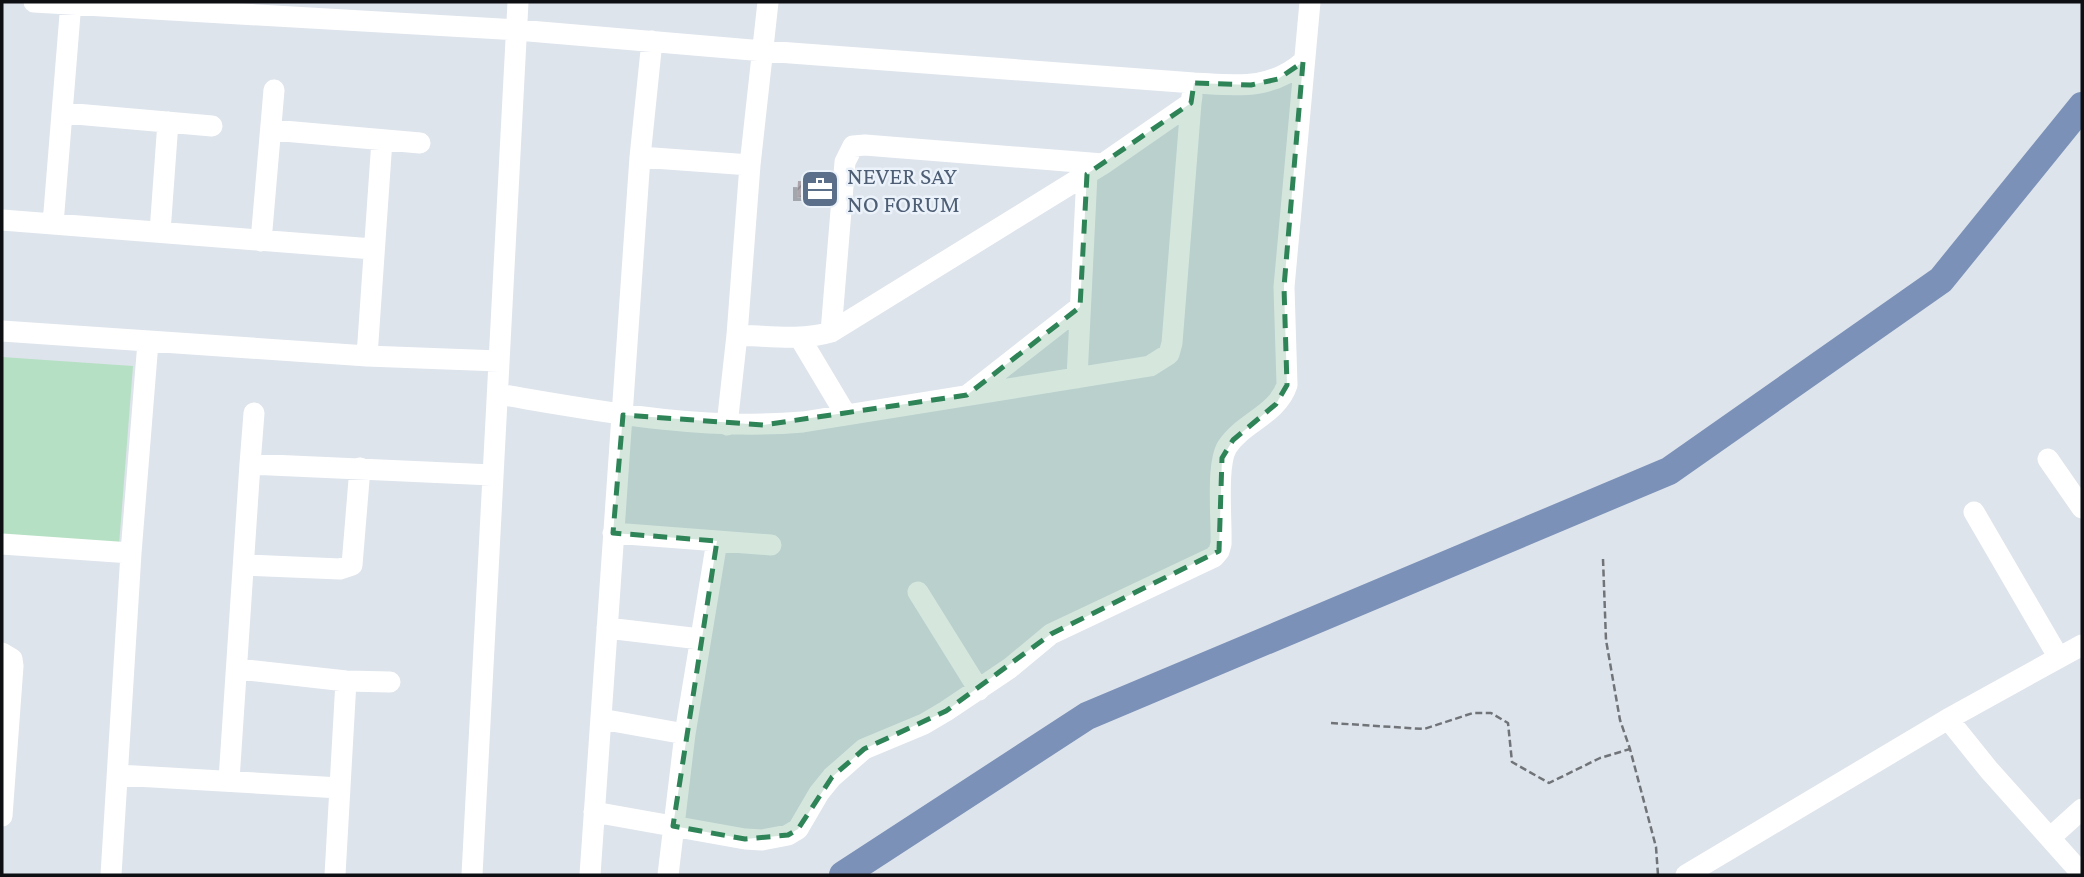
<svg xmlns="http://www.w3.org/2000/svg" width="2084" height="877" font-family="'Crimson Pro',serif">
	<defs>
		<pattern id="building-hatch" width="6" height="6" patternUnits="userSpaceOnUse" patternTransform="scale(1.75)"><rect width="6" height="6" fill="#aba4ab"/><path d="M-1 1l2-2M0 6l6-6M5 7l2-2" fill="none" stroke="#928c92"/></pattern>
		<filter id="shadow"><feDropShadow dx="-6" dy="6" stdDeviation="0" flood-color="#0004"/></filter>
	</defs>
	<rect width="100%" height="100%" fill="#dee4ec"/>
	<path fill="#b6e0c3" d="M2,357l131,9 -14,179 -117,-6z"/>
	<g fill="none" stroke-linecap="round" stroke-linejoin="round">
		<path stroke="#7b91b8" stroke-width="28" d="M843,875l244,-159 582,-245 272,-191 141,-174"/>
	</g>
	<path fill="url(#building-hatch)" filter="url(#shadow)" d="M798,181l39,1 -1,17 -39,-2z"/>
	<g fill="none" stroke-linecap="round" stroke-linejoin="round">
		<path stroke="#707479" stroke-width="2.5" stroke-dasharray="7 3.5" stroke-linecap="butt" d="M1603,559l3,81 14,80 10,29 26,98 2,28
			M1331,723l93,6 49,-16h18l17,10 4,39 37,21 51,-25 30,-9"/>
		<path stroke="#fff" stroke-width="21" d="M34,2l483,28 247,21 430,32c42,2 75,8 109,-21
			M64,113l148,13
			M272,130l148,13
			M640,157l110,8
			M2,220l371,29
			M53,224l18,-222
			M160,232l8,-110
			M261,241l13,-151
			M2,331l365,25 132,5
			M831,332l14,-170 8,-16 12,-1 238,19
			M737,335c32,1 64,6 94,-3l272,-168 88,-61 1,-7
			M800,338l46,77
			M367,356l15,-216
			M1077,378l10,-204
			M498,394c101,17 202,37 305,28l347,-56 19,-12 3,-11 19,-240
			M969,394l111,-87
			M727,425l10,-90 13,-170 18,-163
			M2048,459l34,49
			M250,464l4,-51
			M1974,512l85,146
			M613,533l158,12
			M2,544l129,9
			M245,565l95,4 12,-4 8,-97
			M918,592l61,98
			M607,628l93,11
			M2,653l10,6 1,7 -11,150
			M238,669l108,12 44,1
			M601,719l84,15
			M1948,719l41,51 93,104
			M118,775l222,13
			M229,780l21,-316 242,11
			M594,812l151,27 17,1 26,-5 10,-6 21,-36 13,-16 32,-28 60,-25 22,-13 64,-43 41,-34 163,-77 5,-6 2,-7c1,-23 -5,-79 6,-97 16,-25 50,-32 60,-62l-3,-98 26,-285
			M2051,837l31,-28
			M111,875l20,-322 17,-211
			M335,875l11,-194
			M472,875l46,-873
			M590,875l50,-718 12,-116
			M668,875l17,-141 32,-193
			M1686,875l262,-156 134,-74"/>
	</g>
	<path fill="#2e8457" fill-opacity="0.2" stroke="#2e8457" stroke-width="5" stroke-dasharray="14 9" stroke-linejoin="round" d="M1303,62l-19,225 3,98 -11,19 -43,36 -11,18 -3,93 -168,83 -105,77 -82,38 -32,28 -34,52 -10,6 -43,4 -72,-13 44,-285 -104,-8 10,-118 140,10 204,-30 113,-88 7,-133 104,-71 3,-20 57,2 27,-6z"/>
	<defs>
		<symbol id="office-square" viewBox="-11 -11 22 22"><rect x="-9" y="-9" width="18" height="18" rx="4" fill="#5c6f8a" stroke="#ebf2f9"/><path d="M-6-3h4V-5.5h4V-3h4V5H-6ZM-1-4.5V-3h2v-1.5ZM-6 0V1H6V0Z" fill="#fff"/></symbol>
	</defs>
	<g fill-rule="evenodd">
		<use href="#office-square" x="798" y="167" width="44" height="44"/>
	</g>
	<g text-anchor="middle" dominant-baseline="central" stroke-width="5" stroke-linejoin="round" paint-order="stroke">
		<g font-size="24" fill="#4e5e75" stroke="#ebf2f9" text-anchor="start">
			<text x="847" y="175">NEVER SAY<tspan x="847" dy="28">NO FORUM</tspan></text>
		</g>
	</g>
	<rect width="2084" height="877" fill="none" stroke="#0d0f12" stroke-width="7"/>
</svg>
